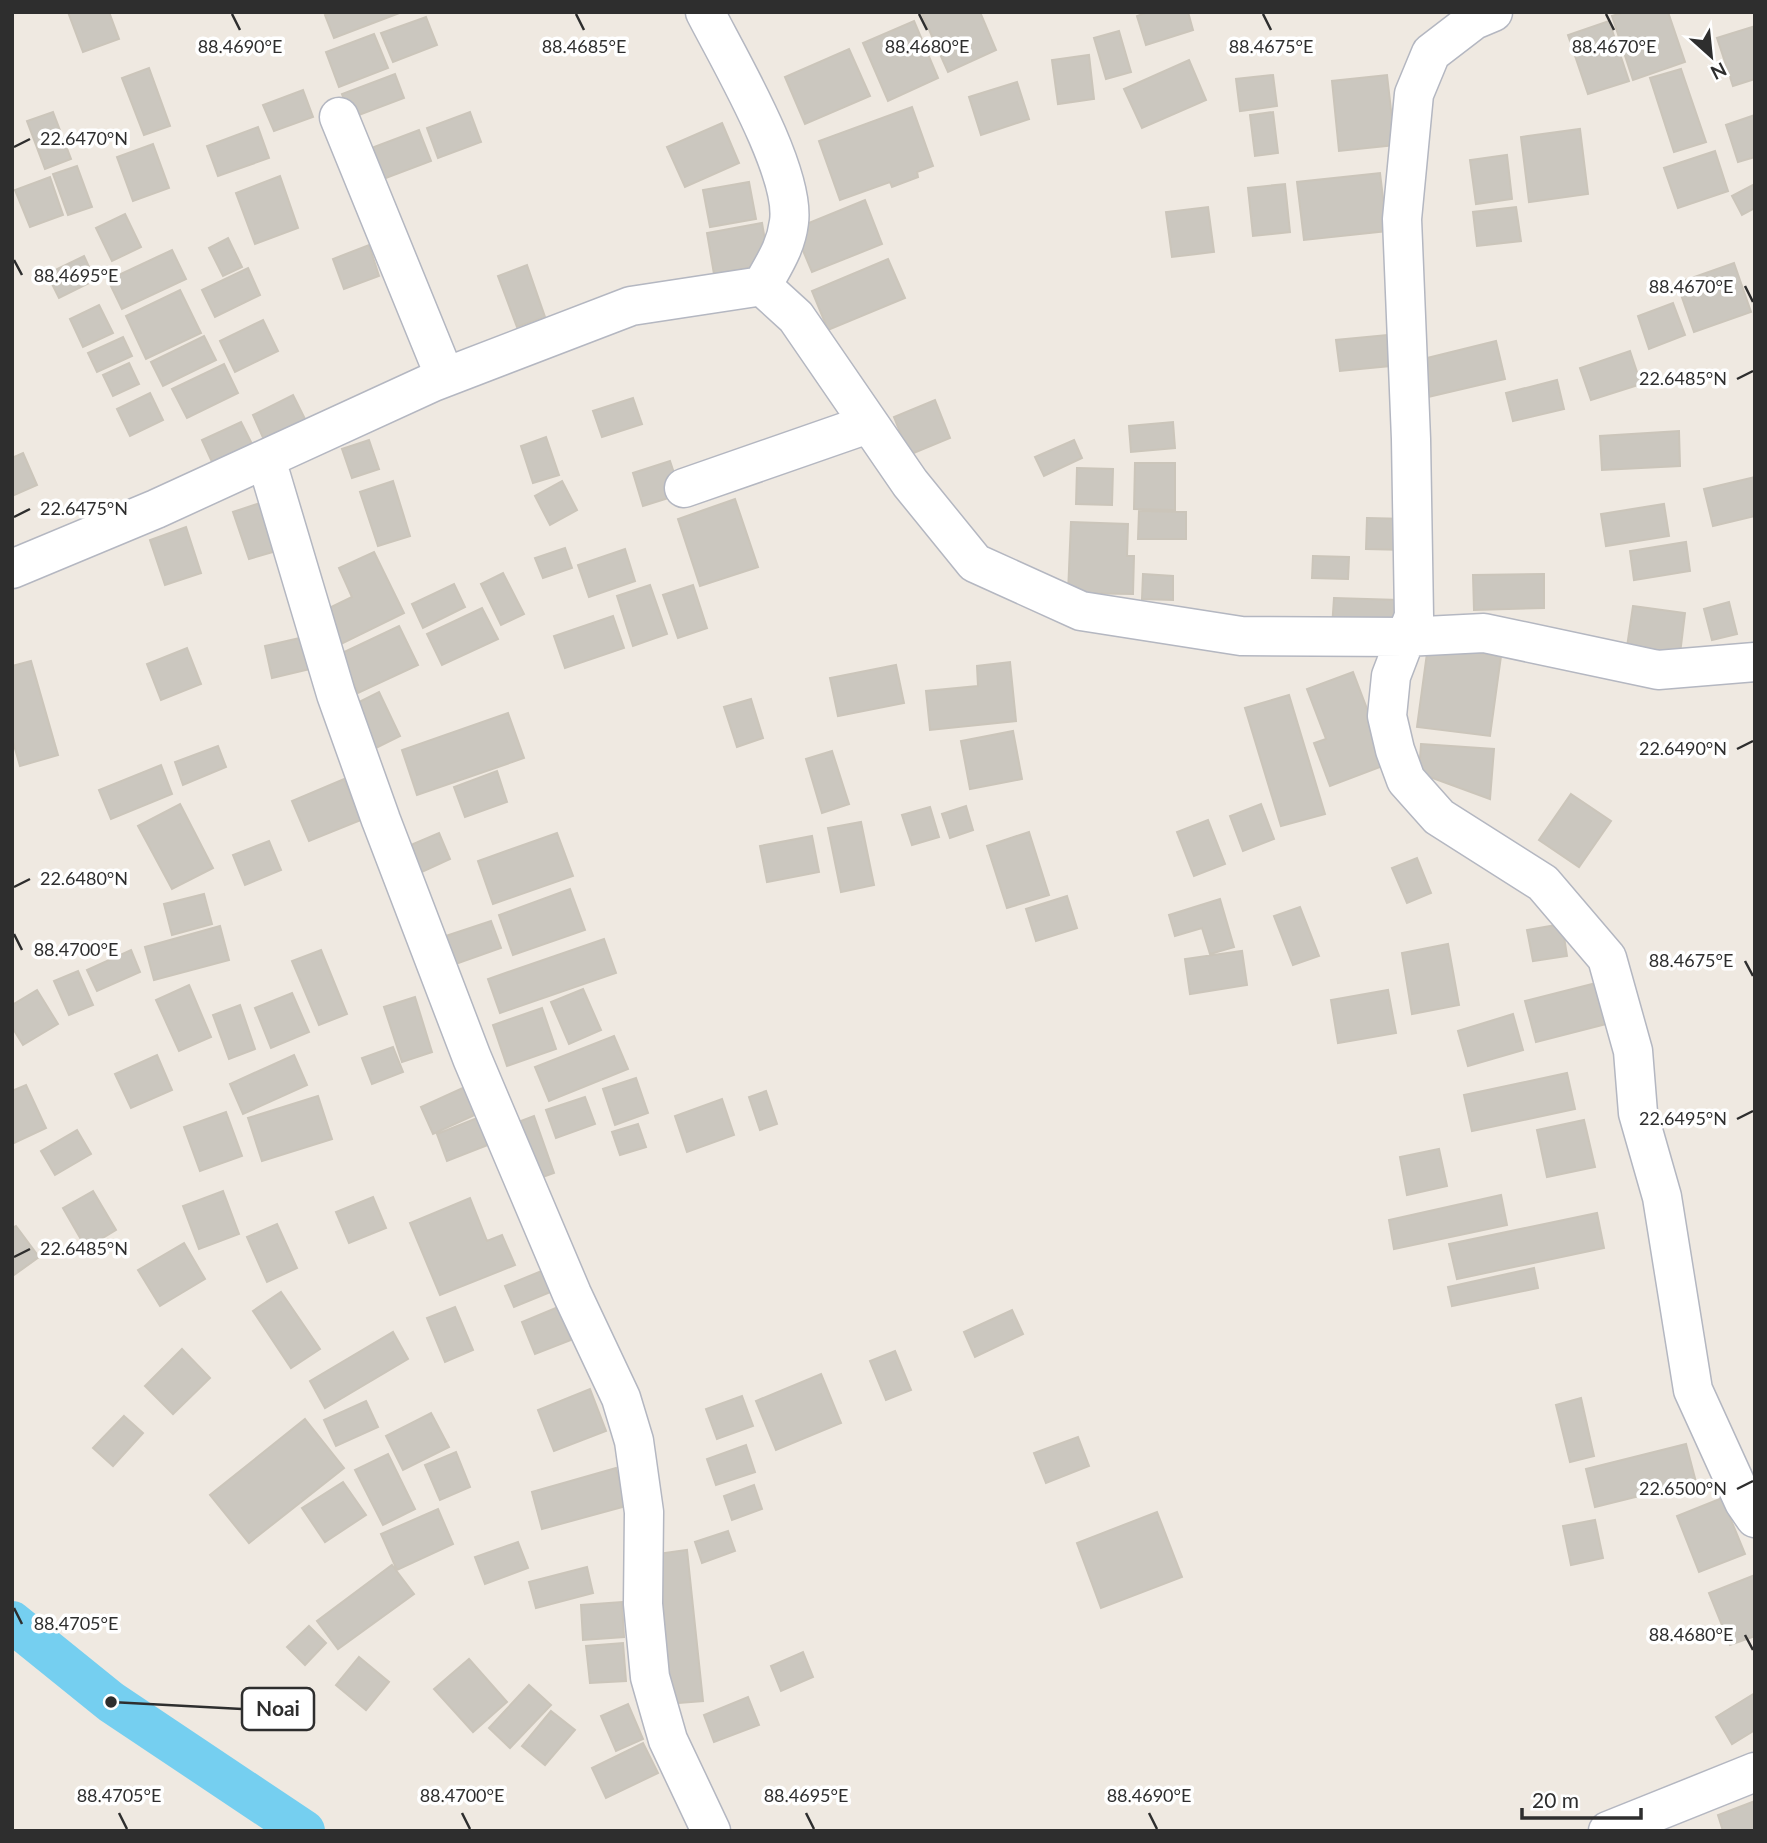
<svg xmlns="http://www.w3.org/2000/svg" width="1767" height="1843" font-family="Lato,sans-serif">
	<rect width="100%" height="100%" fill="#efe9e1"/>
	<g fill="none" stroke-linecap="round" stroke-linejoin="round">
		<path stroke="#75cff0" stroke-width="42" d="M12,1622l99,80 193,129"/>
	</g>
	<path fill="#cbc7bf" stroke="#cbc5ba" stroke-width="2" d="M68,12h41l10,27 -36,13z
		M332,12h70l-68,26 -9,-23z
		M927,12h53l16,38 -48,22 -26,-58z
		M1148,12h40l5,18 -47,15 -9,-29z
		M1625,12h43l17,50 -52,18 -21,-64z
		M426,17l11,28 -44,17 -12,-29z
		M914,21l24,57 -50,23 -25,-58z
		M1609,21l20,60 -41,13 -20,-59z
		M1755,26v53l-22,7 -16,-48z
		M1119,31l12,41 -25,7 -12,-41z
		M374,34l14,34 -49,19 -13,-35z
		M849,49l21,47 -65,28 -20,-47z
		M1089,55l5,44 -36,5 -6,-44z
		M1189,60l17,40 -64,28 -18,-39z
		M149,68l21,58 -26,9 -22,-57z
		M1681,69l25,73 -32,10 -24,-74z
		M395,74l9,24 -53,20 -9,-24z
		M1273,75l4,31 -37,5 -4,-32z
		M1387,75l8,70 -56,6 -7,-70z
		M1017,82l12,37 -48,16 -12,-38z
		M303,90l10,27 -39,14 -11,-26z
		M912,107l21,59 -16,6 1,5 -26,10 -2,-5 -50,18 -21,-59z
		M53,112l18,47 -26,10 -18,-48z
		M470,112l11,30 -43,16 -11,-30z
		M1273,112l5,41 -23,3 -5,-41z
		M1755,115v42l-17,5 -12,-37z
		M722,123l17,40 -54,24 -18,-40z
		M258,127l11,31 -51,18 -11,-30z
		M1580,129l8,65 -59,8 -8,-65z
		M419,130l12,31 -53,20 -12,-31z
		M153,144l16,44 -36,13 -16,-44z
		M1715,151l13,40 -50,17 -14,-40z
		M1507,155l5,44 -36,5 -6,-44z
		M77,166l15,41 -24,8 -15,-41z
		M1380,173l7,58 -83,9 -7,-58z
		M280,176l18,52 -43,16 -19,-51z
		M50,177l13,38 -33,12 -15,-37z
		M749,182l7,37 -46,8 -7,-37z
		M1285,184l5,48 -37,4 -5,-48z
		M1755,184v24l-13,7 -10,-19z
		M865,200l17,44 -70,28 -18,-43z
		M1208,207l6,45 -42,5 -6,-45z
		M1516,207l5,34 -44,5 -4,-34z
		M125,214l16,33 -29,14 -16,-33z
		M762,223l7,41 -55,10 -7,-41z
		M228,238l14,29 -19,9 -14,-28z
		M369,245l10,31 -35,13 -11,-30z
		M172,250l14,29 -64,30 -14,-29z
		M84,256l11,24 -36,18 -12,-24z
		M888,259l17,39 -77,32 -16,-39z
		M1734,263l17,49 -57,20 -17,-49z
		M527,265l18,52 -28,10 -19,-51z
		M248,268l12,27 -45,22 -13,-27z
		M180,290l21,43 -55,26 -20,-43z
		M1673,303l12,32 -36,14 -11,-33z
		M99,305l14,28 -30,14 -13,-28z
		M263,320l15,31 -43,21 -15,-31z
		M1387,335l3,31 -50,5 -4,-31z
		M204,336l12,24 -53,26 -12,-24z
		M123,337l9,19 -35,16 -9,-19z
		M1496,341l9,38 -77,18 -9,-37z
		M1630,351l11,33 -50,16 -11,-32z
		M129,363l10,21 -26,12 -10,-21z
		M224,364l14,29 -51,25 -15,-29z
		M1557,380l7,29 -51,12 -7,-28z
		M150,393l13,27 -33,16 -13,-27z
		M293,395l17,34 -42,20 -15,-34z
		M633,398l9,26 -40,13 -9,-26z
		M935,400l15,38 -41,17 -15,-38z
		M241,422l16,32 -40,19 -15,-33z
		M1173,422l2,26 -44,4 -2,-26z
		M1679,431l1,35 -78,4 -2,-34z
		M546,437l13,38 -26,8 -12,-37z
		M369,440l10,29 -27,9 -10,-29z
		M1074,440l8,18 -38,18 -9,-19z
		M23,453l14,32 -25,11v-38z
		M670,461l11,33 -38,12 -10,-33z
		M1135,463h40v47l-41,-1z
		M1077,468l36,1 -1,36 -36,-1z
		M1755,477v39l-42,10 -9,-37z
		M393,481l17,55 -32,10 -18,-54z
		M562,481l15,29 -27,15 -15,-29z
		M735,499l23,68 -58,19 -22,-67z
		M260,503l16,48 -27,8 -16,-47z
		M1664,504l5,32 -63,10 -5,-32z
		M1139,511l47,1v27h-48z
		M1367,518l41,1 -1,31 -41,-1z
		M1071,522l57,2 -1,32h7l-1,38 -65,-1z
		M186,527l15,46 -36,12 -15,-45z
		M1686,542l4,29 -56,9 -4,-29z
		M565,548l7,20 -29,10 -8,-20z
		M625,549l10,32 -46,16 -11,-32z
		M374,552l30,61 -65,32 -16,-34 29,-14 -13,-29z
		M1313,556l36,1 -1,22 -36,-1z
		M503,573l21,41 -23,11 -20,-41z
		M1143,574l30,2v24l-31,-1z
		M1544,574v34l-70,2 -1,-35z
		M454,584l11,23 -42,21 -11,-24z
		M650,585l17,49 -34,12 -16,-50z
		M693,585l14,43 -29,10 -15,-43z
		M1334,598l65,2 -1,30 -66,-2z
		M1729,602l8,32 -25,6 -8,-31z
		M1633,606l52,7 -5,41 -53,-7z
		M482,608l16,31 -56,26 -15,-31z
		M613,616l11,32 -59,20 -11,-32z
		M399,626l19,39 -60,28 -18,-39z
		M304,637l6,32 -38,9 -7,-32z
		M1428,646l73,10 -11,80 -73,-9z
		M187,648l14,36 -40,16 -14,-36z
		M31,661l27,94 -38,11 -8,-28v-72z
		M1010,662l6,59 -86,9 -4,-39 52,-5 -1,-20z
		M896,665l8,38 -66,13 -8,-38z
		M1353,672l35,92 -58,22 -16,-43 12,-4 -19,-50z
		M379,692l21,44 -34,17 -21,-44z
		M1289,695l36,119 -44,12 -36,-118z
		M751,699l12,39 -26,9 -13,-40z
		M508,713l16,45 -107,37 -15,-45z
		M1013,731l9,48 -52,10 -9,-48z
		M1421,744l73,5 -4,50 -71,-26z
		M218,746l8,21 -43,18 -8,-23z
		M832,751l17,53 -27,9 -16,-54z
		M161,765l11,29 -61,25 -12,-29z
		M497,771l10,31 -42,15 -11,-30z
		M344,779l17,41 -52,21 -17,-40z
		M1571,794l40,27 -32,46 -40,-27z
		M180,804l33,64 -41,21 -34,-63z
		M1261,804l13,35 -31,12 -13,-35z
		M966,806l7,24 -23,8 -8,-24z
		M930,807l9,30 -27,8 -10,-30z
		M1208,820l17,44 -31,12 -17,-44z
		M861,822l13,63 -33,7 -13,-64z
		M1029,832l20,63 -42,13 -20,-62z
		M439,833l11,26 -39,18 -12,-27z
		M557,833l16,43 -80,28 -15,-43z
		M812,836l7,36 -52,10 -7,-36z
		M269,841l12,29 -36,15 -12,-30z
		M1417,858l14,35 -24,10 -15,-35z
		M570,889l15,41 -72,25 -14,-40z
		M204,894l8,30 -40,11 -8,-31z
		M1067,896l10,32 -41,13 -10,-32z
		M1220,899l14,48 -24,7 -8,-26 -27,8 -6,-21z
		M1300,907l19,49 -26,9 -19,-49z
		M491,921l10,27 -51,18 -10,-28z
		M1562,924l5,32 -34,5 -6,-31z
		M220,926l9,34 -75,20 -9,-33z
		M604,939l12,34 -116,40 -12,-34z
		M1448,944l11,61 -47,9 -10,-61z
		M131,950l9,22 -43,19 -10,-21z
		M321,950l26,64 -28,11 -27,-64z
		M1242,951l5,34 -57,9 -5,-35z
		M78,971l15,34 -24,10 -15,-34z
		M1604,981l10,41 -78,20 -11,-41z
		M189,985l22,52 -32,14 -23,-51z
		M583,989l18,41 -32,14 -18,-42z
		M37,990l21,34 -35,21 -11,-18v-22z
		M1388,990l8,43 -58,10 -7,-43z
		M292,993l17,39 -38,16 -16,-40z
		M415,997l17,55 -30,10 -18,-55z
		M240,1005l15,44 -26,10 -16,-44z
		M542,1008l14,41 -49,17 -14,-41z
		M1513,1014l10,36 -55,16 -10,-35z
		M614,1036l14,33 -79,32 -14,-34z
		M393,1047l10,25 -31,12 -10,-26z
		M157,1055l15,35 -41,18 -16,-34z
		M294,1055l13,30 -64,29 -13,-30z
		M1567,1073l8,36 -103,22 -8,-36z
		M636,1078l12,35 -33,12 -12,-36z
		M26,1085l20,43 -34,16v-53z
		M467,1086l12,27 -46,21 -12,-27z
		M766,1091l11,33 -17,6 -11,-33z
		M318,1096l14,43 -70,22 -14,-43z
		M585,1097l10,27 -39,14 -10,-28z
		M722,1099l12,36 -47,17 -12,-36z
		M226,1112l16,44 -42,15 -16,-44z
		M482,1116l11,27 -46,18 -10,-27z
		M534,1116l20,57 -25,9 -19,-57z
		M1584,1120l11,47 -48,10 -10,-47z
		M638,1124l8,23 -26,8 -8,-23z
		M77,1130l14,24 -36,21 -14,-24z
		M1439,1149l8,37 -40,9 -7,-38z
		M93,1191l23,39 -30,18 -23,-40z
		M223,1191l16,43 -40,15 -16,-43z
		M1501,1195l6,30 -113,24 -5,-29z
		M373,1197l13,31 -37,15 -13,-31z
		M470,1198l17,43 15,-6 13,30 -75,30 -30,-72z
		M1597,1213l7,35 -147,31 -8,-35z
		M277,1224l20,44 -30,14 -20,-45z
		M16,1226l23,31 -25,18 -2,-2v-45z
		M184,1243l21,36 -45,27 -22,-36z
		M1534,1268l4,20 -86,18 -4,-19z
		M544,1270l9,21 -39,16 -9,-21z
		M281,1292l39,57 -29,19 -38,-57z
		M455,1307l18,43 -28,12 -18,-44z
		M558,1307l13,33 -36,14 -13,-32z
		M1012,1310l11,24 -48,23 -11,-25z
		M393,1332l15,27 -83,49 -15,-27z
		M182,1349l28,29 -37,36 -28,-28z
		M895,1351l16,39 -25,10 -16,-39z
		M821,1374l20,49 -65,27 -20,-49z
		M590,1389l16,42 -52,20 -16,-41z
		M742,1396l11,30 -36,13 -11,-30z
		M1581,1398l13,58 -24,6 -14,-57z
		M366,1401l12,26 -42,19 -12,-26z
		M431,1413l18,34 -46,23 -17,-34z
		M124,1416l19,17 -30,33 -20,-18z
		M305,1419l39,49 -95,75 -39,-48z
		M1078,1437l11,29 -43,17 -12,-30z
		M1686,1444l10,38 -101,25 -9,-38z
		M746,1445l9,27 -39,13 -9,-26z
		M456,1452l14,35 -30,13 -15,-35z
		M388,1454l27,55 -32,16 -28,-55z
		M616,1468l10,38 -84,23 -10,-37z
		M343,1482l23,33 -41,27 -23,-34z
		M754,1485l8,24 -30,11 -8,-24z
		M1722,1498l23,56 -46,18 -22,-56z
		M438,1509l15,35 -56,26 -16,-36z
		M1157,1512l25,65 -81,31 -24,-65z
		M1595,1520l8,38 -32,7 -8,-39z
		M728,1531l7,20 -33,12 -7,-21z
		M518,1542l10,26 -43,16 -10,-27z
		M687,1550l16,151 -37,3 -16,-149z
		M392,1565l22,29 -76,55 -21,-28z
		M587,1567l6,26 -57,15 -7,-26z
		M1755,1575v61l-25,9 -21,-52z
		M622,1602l2,35 -41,3 -2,-35z
		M309,1626l17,17 -21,22 -18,-18z
		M623,1643l3,38 -36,2 -4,-37z
		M803,1652l10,25 -32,14 -10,-25z
		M359,1657l30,25 -23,28 -30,-25z
		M469,1659l38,43 -34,30 -39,-43z
		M529,1685l22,20 -41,43 -21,-20z
		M1755,1693v37l-23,14 -16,-27z
		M748,1697l11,28 -45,17 -10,-27z
		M628,1704l15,35 -27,12 -15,-35z
		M551,1711l24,19 -30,35 -23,-19z
		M643,1743l15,30 -52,25 -14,-30z
		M1755,1801v30h-32l-5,-16z"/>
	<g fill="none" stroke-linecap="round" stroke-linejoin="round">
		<defs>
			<path id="minor" d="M705,12c24,47 91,160 84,210 -3,25 -15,42 -27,64
				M1493,12l-19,8 -43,33 -17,41 -12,125 9,220 3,177 -23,60 -4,40 8,34 11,30 33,37 104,66 64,75 26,93 5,62 24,84 31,193 51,112 11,16
				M339,117l106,260
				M266,459l70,235 45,126 91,238 100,236 49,104 13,43 10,71 -1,92 7,73 18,63 43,91
				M684,488l184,-64
				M12,569l144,-60 277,-127 198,-76 131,-20 34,31 114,166 65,80 106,48 160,25 164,1 79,-4 174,37 97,-8
				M1608,1831l147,-59"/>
		</defs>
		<use href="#minor" stroke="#b4b7c1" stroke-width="41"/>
		<use href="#minor" stroke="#fff" stroke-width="38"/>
	</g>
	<path fill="none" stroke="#2e2e2e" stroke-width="2.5" d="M232,14l8,16M576,14l8,16M919,14l8,16M1263,14l8,16M1606,14l8,16M14,147l16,-8M14,260l8,15M1745,286l8,16M1737,379l16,-8M14,517l16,-8M1737,749l16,-8M14,887l16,-8M14,934l8,16M1745,961l8,15M1737,1119l16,-8M14,1257l16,-8M1737,1489l16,-8M14,1608l8,16M1745,1635l8,15M119,1813l8,16M462,1813l8,16M806,1813l8,16M1149,1813l8,16"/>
	<g font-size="18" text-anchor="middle" fill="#2e2e2e" stroke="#fff" stroke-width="7" stroke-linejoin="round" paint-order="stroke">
		<text x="240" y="53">88.4690°E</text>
		<text x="584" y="53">88.4685°E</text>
		<text x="927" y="53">88.4680°E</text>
		<text x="1271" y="53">88.4675°E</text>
		<text x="1614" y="53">88.4670°E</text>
		<text x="84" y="145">22.6470°N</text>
		<text x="76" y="282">88.4695°E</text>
		<text x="1691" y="293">88.4670°E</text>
		<text x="1683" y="385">22.6485°N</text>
		<text x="84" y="515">22.6475°N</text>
		<text x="1683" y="755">22.6490°N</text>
		<text x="84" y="885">22.6480°N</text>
		<text x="76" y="956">88.4700°E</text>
		<text x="1691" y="967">88.4675°E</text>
		<text x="1683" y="1125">22.6495°N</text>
		<text x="84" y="1255">22.6485°N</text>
		<text x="1683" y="1495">22.6500°N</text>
		<text x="76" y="1630">88.4705°E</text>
		<text x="1691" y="1641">88.4680°E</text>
		<text x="119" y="1802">88.4705°E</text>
		<text x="462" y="1802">88.4700°E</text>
		<text x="806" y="1802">88.4695°E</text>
		<text x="1149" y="1802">88.4690°E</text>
	</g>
	<path fill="none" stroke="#2e2e2e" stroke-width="2.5" d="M111 1702L242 1709"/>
	<circle fill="#2e2e2e" stroke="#fff" stroke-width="2.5" cx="111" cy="1702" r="7"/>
	<rect fill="#fff" stroke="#2e2e2e" stroke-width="2.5" x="242" y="1688" width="72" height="42" rx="7"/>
	<g font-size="21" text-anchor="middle" font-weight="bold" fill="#2e2e2e">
		<text x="278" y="1716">Noai</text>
	</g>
	<rect width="1767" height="1843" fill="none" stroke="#2e2e2e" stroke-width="28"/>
	<g transform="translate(1711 56) rotate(153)" stroke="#ffffff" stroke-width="5" paint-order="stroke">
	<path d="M0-5L12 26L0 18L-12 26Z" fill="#2e2e2e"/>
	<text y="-10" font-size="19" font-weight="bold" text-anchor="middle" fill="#2e2e2e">N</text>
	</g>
	<path d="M1522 1808v10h119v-10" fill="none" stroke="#2e2e2e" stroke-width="3.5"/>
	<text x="1532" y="1808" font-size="21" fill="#2e2e2e" stroke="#ffffff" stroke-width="5" paint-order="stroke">20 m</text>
</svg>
